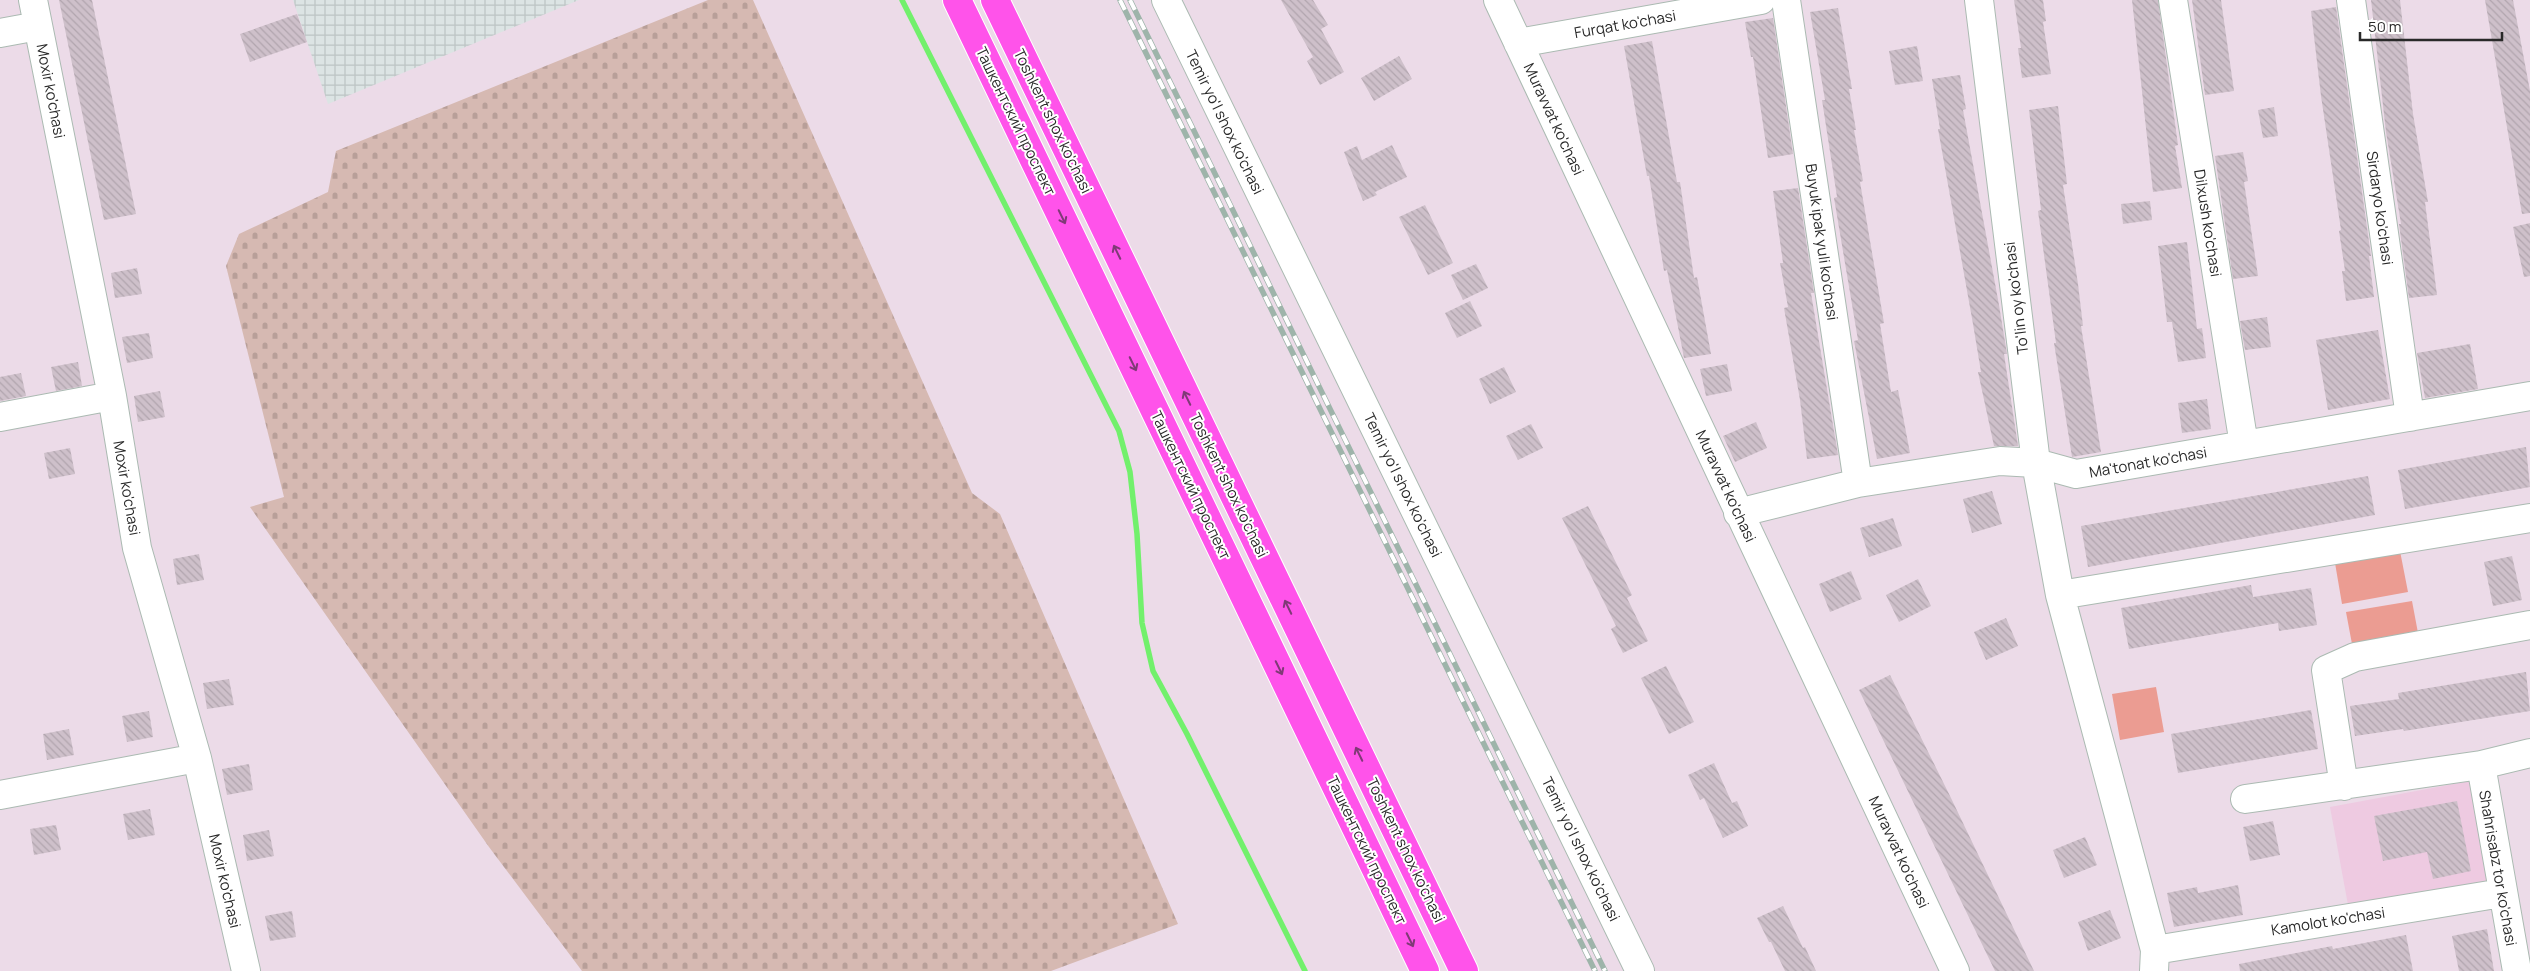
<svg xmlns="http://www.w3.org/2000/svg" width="2530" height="971" font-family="Manrope,sans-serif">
	<defs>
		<pattern id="industrial-grid" width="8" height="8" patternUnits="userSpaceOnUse" patternTransform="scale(1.25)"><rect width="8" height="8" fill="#dce4e4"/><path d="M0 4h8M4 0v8" fill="none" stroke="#bdc4c4"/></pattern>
		<pattern id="cemetery-stones" width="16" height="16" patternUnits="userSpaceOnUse" patternTransform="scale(1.25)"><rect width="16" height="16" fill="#d6b9b2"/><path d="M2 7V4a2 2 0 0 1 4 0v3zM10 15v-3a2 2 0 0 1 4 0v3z" fill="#b89f99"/></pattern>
		<pattern id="building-back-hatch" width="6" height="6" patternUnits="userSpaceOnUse" patternTransform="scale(1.25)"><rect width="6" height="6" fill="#cec0ca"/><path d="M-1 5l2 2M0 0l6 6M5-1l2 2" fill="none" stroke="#b1a5ae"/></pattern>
	</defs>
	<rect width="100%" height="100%" fill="#ecdbe8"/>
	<path fill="url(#industrial-grid)" d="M293,0h286l-251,104z"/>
	<path fill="#eecae1" d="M2470,781l19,102 -141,22 -18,-98z"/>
	<path fill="url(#cemetery-stones)" d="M708,0h45l219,493 28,21 178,410 -127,47h-469l-93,-124 -239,-340 34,-10 -58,-231 13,-32 89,-42 8,-41z"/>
	<path fill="#eb9c92" d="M2400,551l8,41 -66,12 -7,-41z
		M2412,601l6,32 -66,11 -6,-32z
		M2156,687l8,45 -44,8 -8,-46z"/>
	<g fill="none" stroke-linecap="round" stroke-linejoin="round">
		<path stroke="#72f06c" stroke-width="5.5" d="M902,0l217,431 11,41 7,62 5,89 11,48 34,63 118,237"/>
	</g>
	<path fill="url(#building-back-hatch)" d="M59,0h33l44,214 -32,6z
		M1281,0h32l15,25 -7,4 23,43 -24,13 -13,-24 6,-4z
		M2014,0h29l3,21 -3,1 8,52 -29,4 -4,-30h3z
		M2132,0h26l20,145 -3,1 7,42 -29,4z
		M2192,0h29l13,91 -29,4z
		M2371,0h29l13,114 15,88h-3l12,93 -28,3 -10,-74h2l-15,-92z
		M2485,0h28l17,91v122l-8,1z
		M2336,7l35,249h-2l5,41 -28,4 -4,-30h3l-6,-40 2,-1 -20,-134 -10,-85z
		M1838,8l14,81h-3l7,41h-2l9,51 -3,1 24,141 -4,1 11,68 7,-2 12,63 -33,6 -23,-118 4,-1 -24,-142 3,-1 -15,-97h3l-15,-88z
		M297,14l10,28 -57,20 -10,-28z
		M1773,18l20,136 -25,4 -15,-101h-2l-6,-35z
		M1652,41l25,141h3l14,96 3,-1 14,77 -27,4 -17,-88 -3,1 -15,-95h-2l-23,-130z
		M1917,46l6,35 -28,4 -6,-34z
		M1399,56l13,23 -38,22 -13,-23z
		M1960,75l6,34 -3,1 36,195 8,49h-3l14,92h-24l-16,-74h3l-8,-48 -35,-195h2l-8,-50z
		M2058,106l9,78 -4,1 15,99 5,42h-2l20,126 -29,5 -18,-114h2l-18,-132 3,-1 -12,-100z
		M2274,107l4,29 -15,2 -5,-28z
		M1392,145l15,32 -32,15 2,3 -14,6 -19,-49 13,-6 5,14z
		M2243,152l5,29 -4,1 14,94 -25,3 -18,-123z
		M1798,188l16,105h-3l27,162 -31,4 -7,-59 -16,-92 4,-1 -8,-44h3l-10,-72z
		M2150,201l2,19 -29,4 -2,-20z
		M1425,205l28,58 -25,12 -29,-58z
		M2530,223v53l-6,1 -11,-50z
		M2187,242l10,87 5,-1 4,30 -28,4 -6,-40h-5l-9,-76z
		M1476,264l12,24 -25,12 -12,-25z
		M137,268l5,26 -27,4 -4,-25z
		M1470,301l12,25 -25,12 -12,-25z
		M2267,317l4,30 -26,3 -5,-29z
		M2378,330l12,69 -62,11 -12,-70z
		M149,333l4,25 -26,5 -5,-26z
		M2470,344l8,45 -53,9 -8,-45z
		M78,362l4,24 -26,5 -5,-24z
		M1727,364l5,27 -26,5 -6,-27z
		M1504,367l12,25 -26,12 -11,-25z
		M21,373l5,23 -26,5v-24z
		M160,391l5,26 -27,5 -4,-26z
		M2207,399l4,30 -29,4 -4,-30z
		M1756,422l11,26 -32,14 -12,-26z
		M1531,424l12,24 -25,12 -12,-24z
		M2526,447l4,40 -125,22 -7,-39z
		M70,448l5,26 -26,5 -5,-26z
		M2368,476l7,39 -287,52 -7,-41z
		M1992,491l10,33 -30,9 -9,-34z
		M1588,506l44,89 -5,3 21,43 -25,12 -12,-24 5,-3 -54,-108z
		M1893,518l9,28 -33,11 -9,-29z
		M199,554l5,26 -27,5 -4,-26z
		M2512,556l10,44 -29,6 -9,-44z
		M1851,571l11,28 -32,13 -11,-28z
		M1918,579l13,27 -32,16 -13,-27z
		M2251,585l2,12 58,-9 6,37 -38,6 -1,-8 -149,26 -8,-41z
		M2006,618l12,28 -32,14 -12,-28z
		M1666,666l28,56 -25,12 -28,-56z
		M2526,672l4,39 -126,20 -1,-2 -48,7 -5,-30 49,-7 -1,-6z
		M1890,675l61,123 83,173h-39l-34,-70 -102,-211z
		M229,679l5,26 -27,4 -4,-26z
		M2311,710l7,39 -140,24 -7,-39z
		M149,711l4,26 -26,5 -5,-26z
		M69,729l5,26 -27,5 -4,-26z
		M1714,763l18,40 5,-2 11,25 -25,12 -19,-40 -4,2 -12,-25z
		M249,764l4,26 -26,5 -5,-26z
		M2457,801l14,70 -38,8 -6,-27 -44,9 -9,-45z
		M150,809l5,26 -27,5 -5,-26z
		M2273,821l7,34 -30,6 -7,-34z
		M56,825l5,25 -27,5 -4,-26z
		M269,830l5,26 -27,5 -4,-26z
		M2085,837l12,28 -33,13 -11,-28z
		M2238,885l5,30 -69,12 -7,-34 30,-6 1,6z
		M1783,906l20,42 2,-1 11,24h-31l-14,-29h-2l-12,-24z
		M2110,910l11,28 -33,13 -10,-29z
		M292,911l4,26 -26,4 -5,-25z
		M2487,929l7,42h-35l-7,-35z
		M2406,935l7,36h-173l-1,-7 93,-18 1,3z"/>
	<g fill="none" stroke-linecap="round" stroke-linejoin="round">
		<defs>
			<path id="minor" d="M33,0l79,396 25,152 60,210 49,213
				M1166,0l474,971
				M1498,0l457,971
				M1786,0l72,483
				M1979,0l57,463 24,132 95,355 -1,21
				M2173,0l71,445
				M2351,0l59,417
				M0,33l38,-7
				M1518,43l243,-43
				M0,417l112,-21
				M1738,513l120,-30 142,-22 36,2 40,11 454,-78
				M2060,595l470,-77
				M2481,765l36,206
				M2344,786l-18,-116 29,-13 175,-32
				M0,795l197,-37
				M2245,799l236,-34 49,-12
				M2155,950l347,-57"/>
			<path id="highway" d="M957,0l468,971
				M995,0l469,971"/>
		</defs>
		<use href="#minor" stroke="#abbab2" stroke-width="30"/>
		<use href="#highway" stroke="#fff" stroke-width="30"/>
		<use href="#minor" stroke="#fff" stroke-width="28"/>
		<use href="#highway" stroke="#ff53ea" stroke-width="28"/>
		<defs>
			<path id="rail" d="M1120,0l475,971
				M1130,0l475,971"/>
		</defs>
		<use href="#rail" stroke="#9eb4aa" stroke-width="5.5"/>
		<use href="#rail" stroke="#fff" stroke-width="4" stroke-dasharray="11" stroke-linecap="butt"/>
	</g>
	<defs><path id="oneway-shaft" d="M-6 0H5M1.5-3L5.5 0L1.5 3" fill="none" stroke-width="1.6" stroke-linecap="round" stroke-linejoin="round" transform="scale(1.25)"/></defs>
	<g stroke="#7f3a76">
		<use href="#oneway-shaft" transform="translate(1062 217) rotate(64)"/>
		<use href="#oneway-shaft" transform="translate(1117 252) rotate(-116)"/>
		<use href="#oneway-shaft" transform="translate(1133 364) rotate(64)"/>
		<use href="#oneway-shaft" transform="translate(1187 398) rotate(-116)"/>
		<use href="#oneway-shaft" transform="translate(1288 607) rotate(-116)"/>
		<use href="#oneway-shaft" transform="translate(1279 668) rotate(64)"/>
		<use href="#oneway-shaft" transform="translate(1359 754) rotate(-116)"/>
		<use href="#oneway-shaft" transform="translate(1410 940) rotate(64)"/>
	</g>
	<g text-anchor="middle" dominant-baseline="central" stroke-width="4" stroke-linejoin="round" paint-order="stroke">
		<g font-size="15" fill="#292929" stroke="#fff">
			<text transform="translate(1625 24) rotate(-10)">Furqat ko'chasi</text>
			<text transform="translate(51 91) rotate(79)">Moxir ko'chasi</text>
			<text transform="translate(1554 119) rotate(65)">Muravvat ko'chasi</text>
			<text transform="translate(1016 121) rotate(64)">Ташкентский проспект</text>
			<text transform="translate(1053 121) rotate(64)">Toshkent shox ko'chasi</text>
			<text transform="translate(1225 122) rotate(64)">Temir yo'l shox ko'chasi</text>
			<text transform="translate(2380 208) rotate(82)">Sirdaryo ko'chasi</text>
			<text transform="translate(2208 223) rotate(81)">Dilxush ko'chasi</text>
			<text transform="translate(1822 242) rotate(82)">Buyuk ipak yuli ko'chasi</text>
			<text transform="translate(2016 298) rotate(-97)">To'lin oy ko'chasi</text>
			<text transform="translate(2148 462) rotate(-10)">Ma'tonat ko'chasi</text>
			<text transform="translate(1191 485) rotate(64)">Ташкентский проспект</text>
			<text transform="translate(1229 485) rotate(64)">Toshkent shox ko'chasi</text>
			<text transform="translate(1403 485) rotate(64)">Temir yo'l shox ko'chasi</text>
			<text transform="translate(1726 486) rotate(65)">Muravvat ko'chasi</text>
			<text transform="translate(127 488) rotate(80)">Moxir ko'chasi</text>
			<text transform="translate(1581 849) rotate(64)">Temir yo'l shox ko'chasi</text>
			<text transform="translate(1367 850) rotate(64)">Ташкентский проспект</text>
			<text transform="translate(1406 850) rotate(64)">Toshkent shox ko'chasi</text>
			<text transform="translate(1899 852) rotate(65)">Muravvat ko'chasi</text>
			<text transform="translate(2498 868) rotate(80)">Shahrisabz tor ko'chasi</text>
			<text transform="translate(225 881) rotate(77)">Moxir ko'chasi</text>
			<text transform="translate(2328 921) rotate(-9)">Kamolot ko'chasi</text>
		</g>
	</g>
	<path d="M2360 32v8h142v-8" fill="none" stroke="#292929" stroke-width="2.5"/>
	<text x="2368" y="32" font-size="15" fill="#292929" stroke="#ffffff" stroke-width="4" paint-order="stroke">50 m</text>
</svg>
